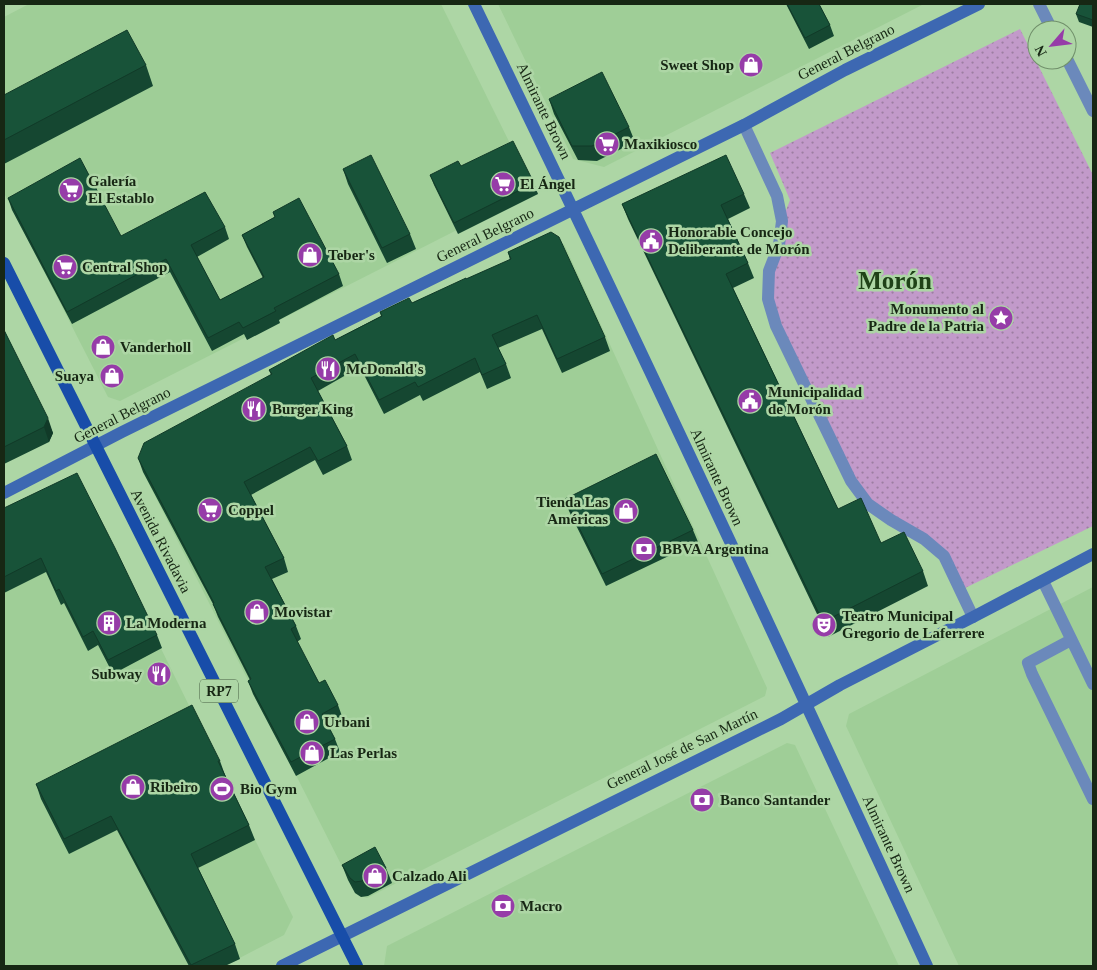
<svg xmlns="http://www.w3.org/2000/svg" width="1097" height="970" font-family="'Times New Roman',serif">
	<defs>
		<pattern id="grass-dots" width="8" height="8" patternUnits="userSpaceOnUse" patternTransform="scale(1.25)"><rect width="8" height="8" fill="#c29aca"/><path d="M2 2h.1M6 6h.1" fill="none" stroke="#9d7ea3" stroke-width="1.8" stroke-linecap="round"/></pattern>
	</defs>
	<rect width="100%" height="100%" fill="#add6a5"/>
	<path fill="#9fce97" d="M29,4h412l90,182 -5,9 -406,206 -12,-4 -104,-204v-176z
		M498,4h426l-320,163 -31,-8z
		M552,242l12,2 203,444 -2,8 -398,202 -11,-4 -213,-422 6,-16z
		M84,492l209,425 -9,18 -60,31h-220v-441z
		M1093,587v379h-134l-113,-240 3,-12z
		M787,743l8,2 104,221h-515l3,-20z"/>
	<path fill="url(#grass-dots)" d="M1020,29l73,146v351l-132,64 -17,-34 -76,-52 -91,-178 -8,-55 13,-50 8,-21 -20,-47z"/>
	<g fill="none" stroke-linecap="round" stroke-linejoin="round">
		<path stroke="#6b89bb" stroke-width="12" d="M744,125l33,71 5,25 -3,24 -10,26 -1,28 8,27 75,155 17,23 23,16 33,19 20,17 29,61
			M1043,581l50,103
			M1071,640l-43,23 4,11 61,125"/>
		<path stroke="#6b89bb" stroke-width="12" d="M1039,4l13,26
			M1067,59l26,52"/>
		<path stroke="#3d68b2" stroke-width="12" d="M474,4c155,319 305,640 453,962
			M4,493l118,-61 622,-307 101,-55 134,-66
			M282,966l499,-247 59,-34 133,-68 120,-63"/>
		<path stroke="#184da9" stroke-width="12" d="M4,263l353,703"/>
	</g>
	<path fill="#154731" d="M786,4h33l11,21 4,11 -25,13z
		M1093,4v23l-14,-5 -3,-8z
		M146,65l7,21 -149,78v-69z
		M549,99l80,28 6,15 -38,19 -19,-1 -24,-46z
		M461,166l73,17 4,11 -80,40 -24,-49 -4,-10z
		M343,169l67,65 6,15 -29,14 -39,-79z
		M744,194l6,14 -22,11 20,44 6,15 -21,10 105,221 43,34 42,28 5,15 -100,51 -200,-418 -6,-15z
		M8,198l113,38 104,-9 4,12 -32,18 23,43 43,-22 -16,-31 -5,-12 33,-18 -2,-5 66,62 4,12 -64,34 1,3 -33,17 -3,-6 -32,17 -42,-79 -98,52 -60,-114z
		M508,252l97,85 5,14 -48,22 -20,-44 -44,19 8,16 5,14 -24,11 -7,-17 -57,29 -3,-6 -36,19 -24,-47 -42,24 29,55 5,14 -29,15 -8,-15 -64,35 33,63 4,14 -16,7 24,47 5,13 -4,3 22,41 19,22 5,14 -15,8 7,12 5,13 -44,24 -43,-82 -5,-13 2,-1 -32,-63 -5,-13 -70,-132 -5,-14 133,-83 -2,-5 66,-30 46,-24 -1,-4 32,-9 98,-43z
		M4,330l49,103 -4,9 -45,22z
		M565,499l128,31 5,12 -92,44 -37,-75z
		M4,508l153,127 5,13 -49,26 -15,-29 -10,6 -24,-48 -3,2 -15,-33 -42,21z
		M220,761l5,14 24,50 6,15 -57,28 37,76 5,15 -15,7h-36l-72,-136 -48,24 -28,-55 -5,-15z
		M342,865l44,3 6,15 -24,13 -7,1 -6,-4 -7,-13z"/>
	<path fill="#113a28" d="M48,418l5,15 -4,9 -5,-15z"/>
	<path fill="#185339" stroke="#113a28" d="M787,4h32l11,21 -25,13z
		M1080,4h13v16l-17,-6z
		M127,30l19,35 -142,75v-45z
		M602,72l27,55 -37,19h-20l-23,-47z
		M513,141l21,42 -80,40 -24,-48 28,-14 3,5z
		M371,155l39,79 -28,14 -39,-79z
		M726,155l18,39 -23,11 27,58 -22,11 112,235 23,-11 20,45 23,-11 19,39 -100,51 -201,-418z
		M80,158l41,78 84,-44 20,35 -34,18 29,55 44,-23 -22,-42 33,-18 -2,-5 26,-14 40,76 -65,34 2,3 -33,17 -4,-6 -31,16 -42,-79 -99,53 -59,-114z
		M551,232l8,5 46,100 -48,22 -20,-44 -45,20 14,29 -24,11 -7,-17 -57,29 -3,-5 -36,18 -24,-46 -44,24 36,68 -29,15 -8,-14 -66,35 40,76 -19,9 31,59 -5,3 28,54 6,-3 13,25 -16,9 13,25 -44,23 -43,-81 3,-2 -38,-75 1,-1 -76,-145 6,-15 128,-69 -3,-4 64,-35 2,5 47,-24 -2,-4 29,-14 3,5 54,-25v1l45,-20 -3,-7z
		M4,330l44,88 -4,9 -40,20z
		M656,454l37,76 -91,44 -37,-75z
		M77,473l38,75 42,87 -49,25 -15,-29 -10,6 -24,-48 -3,2 -15,-33 -37,19v-69z
		M192,705l28,56h-2l31,64 -58,29 44,90 -44,21 -80,-149 -47,23 -28,-55z
		M375,847l11,21 -24,13 -7,1 -5,-4 -8,-13z"/>
	<defs>
		<symbol id="shop-disc" viewBox="-11 -11 22 22"><circle r="9.5" fill="#963ca8" stroke="#add6a5"/><path d="M-5-2.5h2.3a2.7 3.5 0 0 1 5.4 0H5L5.5 6h-11ZM-1.5-2.5h3a1.5 2.3 0 0 0-3 0Z" fill="#fff"/></symbol>
		<symbol id="supermarket-disc" viewBox="-11 -11 22 22"><circle r="9.5" fill="#963ca8" stroke="#add6a5"/><path d="M-6-5.5h2.5l.6 2H6L4.5 2H-2.5L-4.4-4H-6ZM-1.5 3.2a1.3 1.3 0 1 0 .1 0ZM3 3.2a1.3 1.3 0 1 0 .1 0Z" fill="#fff"/></symbol>
		<symbol id="civic-disc" viewBox="-11 -11 22 22"><circle r="9.5" fill="#963ca8" stroke="#add6a5"/><path d="M-.6-6.5H3V-4.5H.6V-3L4-1V1h2V6H-6V1h2V-1L-.6-3ZM-1.2 2.5V6h2.4V2.5Z" fill="#fff"/></symbol>
		<symbol id="sight-disc" viewBox="-11 -11 22 22"><circle r="9.5" fill="#963ca8" stroke="#add6a5"/><path d="M0-6L1.8-2.2L6-1.7L2.9 1.2L3.7 5.4L0 3.3L-3.7 5.4L-2.9 1.2L-6-1.7L-1.8-2.2Z" fill="#fff"/></symbol>
		<symbol id="restaurant-disc" viewBox="-11 -11 22 22"><circle r="9.5" fill="#963ca8" stroke="#add6a5"/><path d="M-5-6h1v4h1v-4h1v4h1v-4h1v5L-1.5 .5V6h-2V.5L-5-1ZM5-6V6H3V1.5H1.5Q1.5-4 5-6Z" fill="#fff"/></symbol>
		<symbol id="bank-disc" viewBox="-11 -11 22 22"><circle r="9.5" fill="#963ca8" stroke="#add6a5"/><path d="M-6-4H6V4H-6ZM0-2.3a2.3 2.3 0 1 0 0 4.6a2.3 2.3 0 1 0 0-4.6Z" fill="#fff"/></symbol>
		<symbol id="building-disc" viewBox="-11 -11 22 22"><circle r="9.5" fill="#963ca8" stroke="#add6a5"/><path d="M-4-6H4V6H1V3H-1V6H-4ZM-2.5-4.3h1.7v1.8h-1.7ZM.8-4.3h1.7v1.8H.8ZM-2.5-1h1.7V.8h-1.7ZM.8-1h1.7V.8H.8Z" fill="#fff"/></symbol>
		<symbol id="theatre-disc" viewBox="-11 -11 22 22"><circle r="9.5" fill="#963ca8" stroke="#add6a5"/><path d="M-5-5.5Q0-4 5-5.5V0Q5 5 0 6Q-5 5-5 0ZM-3.3-2.5H-1v1.5H-3.3ZM1-2.5H3.3v1.5H1ZM-2.8 1Q0 5.5 2.8 1Z" fill="#fff"/></symbol>
		<symbol id="stadium-disc" viewBox="-11 -11 22 22"><circle r="9.5" fill="#963ca8" stroke="#add6a5"/><path d="M0-5a6.5 5 0 1 0 0 10a6.5 5 0 1 0 0-10ZM-3.5-1.8h7v3.6h-7Z" fill="#fff"/></symbol>
	</defs>
	<g fill-rule="evenodd">
		<use href="#shop-disc" x="737" y="51" width="28" height="28"/>
		<use href="#supermarket-disc" x="593" y="130" width="28" height="28"/>
		<use href="#supermarket-disc" x="489" y="170" width="28" height="28"/>
		<use href="#supermarket-disc" x="57" y="176" width="28" height="28"/>
		<use href="#civic-disc" x="637" y="227" width="28" height="28"/>
		<use href="#shop-disc" x="296" y="241" width="28" height="28"/>
		<use href="#supermarket-disc" x="51" y="253" width="28" height="28"/>
		<use href="#sight-disc" x="987" y="304" width="28" height="28"/>
		<use href="#shop-disc" x="89" y="333" width="28" height="28"/>
		<use href="#restaurant-disc" x="314" y="355" width="28" height="28"/>
		<use href="#shop-disc" x="98" y="362" width="28" height="28"/>
		<use href="#civic-disc" x="736" y="387" width="28" height="28"/>
		<use href="#restaurant-disc" x="240" y="395" width="28" height="28"/>
		<use href="#supermarket-disc" x="196" y="496" width="28" height="28"/>
		<use href="#shop-disc" x="612" y="497" width="28" height="28"/>
		<use href="#bank-disc" x="630" y="535" width="28" height="28"/>
		<use href="#shop-disc" x="243" y="598" width="28" height="28"/>
		<use href="#building-disc" x="95" y="609" width="28" height="28"/>
		<use href="#theatre-disc" x="810" y="611" width="28" height="28"/>
		<use href="#restaurant-disc" x="145" y="660" width="28" height="28"/>
		<use href="#shop-disc" x="293" y="708" width="28" height="28"/>
		<use href="#shop-disc" x="298" y="739" width="28" height="28"/>
		<use href="#shop-disc" x="119" y="773" width="28" height="28"/>
		<use href="#stadium-disc" x="208" y="775" width="28" height="28"/>
		<use href="#bank-disc" x="688" y="786" width="28" height="28"/>
		<use href="#shop-disc" x="361" y="862" width="28" height="28"/>
		<use href="#bank-disc" x="489" y="892" width="28" height="28"/>
	</g>
	<g text-anchor="middle" dominant-baseline="central" stroke-width="5" stroke-linejoin="round" paint-order="stroke">
		<rect fill="#add6a5" stroke="#445c40" stroke-width="1" x="200" y="679.5" width="38" height="23" rx="4"/>
		<g font-size="14" font-weight="bold" fill="#172714">
			<text x="219" y="691">RP7</text>
		</g>
		<g font-size="15" fill="#172714" stroke="#add6a5">
			<text transform="translate(846 52) rotate(-27)">General Belgrano</text>
			<text transform="translate(544 111) rotate(64)">Almirante Brown</text>
			<text transform="translate(485 235) rotate(-26)">General Belgrano</text>
			<text transform="translate(122 415) rotate(-27)">General Belgrano</text>
			<text transform="translate(717 477) rotate(65)">Almirante Brown</text>
			<text transform="translate(161 541) rotate(63)">Avenida Rivadavia</text>
			<text transform="translate(682 749) rotate(-26)">General José de San Martín</text>
			<text transform="translate(889 844) rotate(65)">Almirante Brown</text>
		</g>
		<g font-size="15" font-weight="bold" fill="#172714" stroke="#add6a5" text-anchor="start">
			<text x="734" y="65" text-anchor="end">Sweet Shop</text>
			<text x="624" y="144">Maxikiosco</text>
			<text x="88" y="181">Galería<tspan x="88" dy="17">El Establo</tspan></text>
			<text x="520" y="184">El Ángel</text>
			<text x="668" y="232">Honorable Concejo<tspan x="668" dy="17">Deliberante de Morón</tspan></text>
			<text x="328" y="255">Teber's</text>
			<text x="82" y="267">Central Shop</text>
			<text x="984" y="309" text-anchor="end">Monumento al<tspan x="984" dy="17">Padre de la Patria</tspan></text>
			<text x="120" y="347">Vanderholl</text>
			<text x="346" y="369">McDonald's</text>
			<text x="94" y="376" text-anchor="end">Suaya</text>
			<text x="768" y="392">Municipalidad<tspan x="768" dy="17">de Morón</tspan></text>
			<text x="272" y="409">Burger King</text>
			<text x="608" y="502" text-anchor="end">Tienda Las<tspan x="608" dy="17">Américas</tspan></text>
			<text x="228" y="510">Coppel</text>
			<text x="662" y="549">BBVA Argentina</text>
			<text x="274" y="612">Movistar</text>
			<text x="842" y="616">Teatro Municipal<tspan x="842" dy="17">Gregorio de Laferrere</tspan></text>
			<text x="126" y="623">La Moderna</text>
			<text x="142" y="674" text-anchor="end">Subway</text>
			<text x="324" y="722">Urbani</text>
			<text x="330" y="753">Las Perlas</text>
			<text x="150" y="787">Ribeiro</text>
			<text x="240" y="789">Bio Gym</text>
			<text x="720" y="800">Banco Santander</text>
			<text x="392" y="876">Calzado Ali</text>
			<text x="520" y="906">Macro</text>
		</g>
		<g font-size="25" font-weight="bold" fill="#1f4218" stroke="#add6a5">
			<text x="895" y="280">Morón</text>
		</g>
	</g>
	<rect width="1097" height="970" fill="none" stroke="#172714" stroke-width="10"/>
	<g transform="translate(1052 45) rotate(242)"><circle r="24" fill="#add6a5" stroke="#71906b"/>
	<path d="M0-4L9 19L0 12L-9 19Z" fill="#963ca8"/>
	<text y="-8" font-size="14" font-weight="bold" text-anchor="middle" fill="#172714">N</text>
	</g>
</svg>
